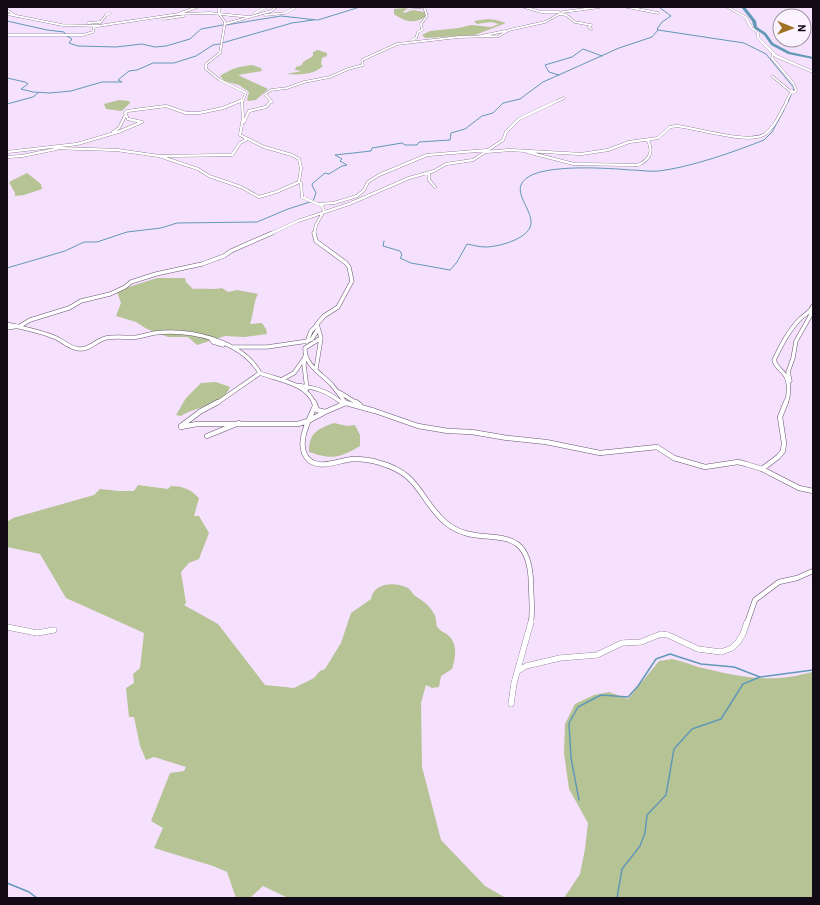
<svg xmlns="http://www.w3.org/2000/svg" width="820" height="905" font-family="Barlow,sans-serif">
	<rect width="100%" height="100%" fill="#f5e0fe"/>
	<path fill="#b6c395" d="M405,8l2,1 -4,3 1,1 9,-3 12,2v5c-11,7 -20,5 -31,-3v-5z
		M488,19l8,1 10,3 -31,12 -50,3 -3,-3 8,-4 29,-3 12,-3 20,2 8,-3 -8,-2 -14,2 -3,-3z
		M318,50l9,3v3l-5,2 -1,6 2,2c-10,9 -23,9 -37,8l16,-3 -7,-1 1,-3 6,-2 1,-3 10,-6v-4z
		M252,65l9,3 1,3 -24,4 30,14 -12,11 -7,1 -2,-1 2,-8 -10,-7 -15,-4 -4,-5c13,-8 17,-9 32,-11z
		M119,100l10,1 1,2 -8,8 -16,-2 -2,-5z
		M27,173l14,11 1,5 -18,6 -9,1v-3l-6,-11z
		M157,278h28l1,4 7,7c10,-1 20,1 29,-1l6,4 9,-2 21,4c-5,9 -4,20 -8,30l12,-1 4,6 1,5 -23,3 -19,-1 -28,9 -9,-8h-20l-21,-8 -11,-7 -20,-6 5,-13 -4,-11 15,-6z
		M216,382l14,5c-7,19 -34,19 -49,29l-5,-1 10,-17 15,-15z
		M334,423l13,3 8,-1 5,10v11c-20,12 -28,14 -51,6 0,-19 8,-23 25,-29z
		M138,485l30,4 3,-3c12,0 19,3 28,12l-5,18h5l10,17 -10,26 -10,4 -8,9 5,31 -2,2 34,19 47,61 29,3 20,-10 6,-7 5,-2 16,-26 10,-30 20,-14c2,-16 24,-18 37,-11 3,2 4,5 6,7 7,5 16,10 20,19 3,4 1,10 4,14 3,4 9,5 12,9 8,9 5,23 2,32l-11,7 -2,11 -7,1 -6,-3 -5,18 1,64 19,73 44,46 21,12h-218l-25,-12 -12,11 -15,1 -9,-26 -14,-6 -59,-18 9,-20 -12,-7 19,-48 14,-2 2,-4 -32,-10 -8,3 -6,-14 -6,-29h-5l-3,-29 8,-5 -1,-9 7,-6 4,-35 -78,-35 -26,-44 -33,-7v-25l6,-4 81,-23 6,-6 19,2h15z
		M672,659c12,2 23,8 35,10 38,9 67,14 105,3l1,-9v235h-249l16,-24 5,-25 3,-26 -19,-34 -5,-36 1,-29 10,-20 19,-9 15,-3 19,7 31,-38z"/>
	<g fill="none" stroke-linecap="round" stroke-linejoin="round">
		<path stroke="#6299b6" stroke-width="1" d="M659,7l12,9 -9,6 -5,7 1,1 86,13 22,11 28,34 -6,14
			M318,20l42,-13
			M7,21l40,9 17,2 1,2
			M226,25l55,-9 36,4
			M67,36l5,3 -3,4 9,3 38,1 26,-3 13,3 11,-1 24,-7 11,-10 22,-4
			M222,43l70,-20 21,-3
			M559,75l-10,-3 -4,-7 27,-8 11,-8 19,7
			M7,78l18,4 3,2 -7,5 12,3 17,1 21,-2 31,-9h20l-4,-2 11,-9 8,-1 16,-7h21l22,-7 17,-11 7,-1
			M7,104l26,-7 5,-4
			M384,241l-1,5 17,5 2,4 -2,3 11,5 39,7 7,-8 10,-18c6,1 12,3 18,3 14,0 48,-9 46,-26 -2,-18 -25,-35 3,-47 24,-9 72,-6 97,-4 9,0 19,2 28,1 32,-4 75,-19 105,-31l8,-8 12,-22
			M7,268l58,-17 19,-9h13l30,-10 34,-4 16,-5 80,-1 31,-13 25,-8 3,-8 -4,-8 1,-2 12,-10 4,1 13,-8 5,-1 -7,-4 2,-2 -7,-4 36,-4 1,-3 30,-5 3,2h12l2,-3 31,-2 1,-7 14,-4 17,-13 11,-3 10,-10 17,-4 23,-17 76,-34 33,-11 6,-7"/>
		<path stroke="#6299b6" stroke-width="1.5" d="M579,800l-8,-42 -2,-35 9,-16 23,-12 27,2 10,-11 18,-27 14,-5 31,10 33,3 26,10 53,-7
			M7,883l22,9 8,6
			M617,898l5,-29 18,-23 5,-13 2,-18 19,-20 8,-46 18,-20 29,-10 22,-35 17,-7"/>
		<path fill="#6299b6" fill-rule="evenodd" d="M741,7h4l11,14 1,6 9,6 7,10 17,9 23,5v2l-25,-5 -17,-9 -7,-10 -10,-7 -2,-7z"/>
		<defs>
			<path id="minor-far4" d="M219,7v7l6,8 -5,31 -14,11v5l14,11 26,13 -4,9
				M524,7l17,5h18
				M627,7l31,6
				M408,8l14,-1
				M7,10l9,6
				M255,13l11,-6
				M7,14l55,11 36,1 80,-12 32,-1 40,4
				M178,14l19,-7
				M559,14l7,1 9,7 16,3 -2,2 2,2
				M265,15l20,-2 11,-6
				M163,19l21,-3
				M88,23l12,-1
				M100,23l6,-8 4,-2
				M225,24l46,-13 5,-4
				M7,35h76l10,-3 1,-5 2,-1
				M481,36l24,-5
				M412,40l4,-2 2,-6 4,-2 -1,-6 6,-8 -3,-9
				M772,76l18,15 5,1 1,-2 -3,-7 -21,-25 1,-4
				M238,102l4,-2
				M272,102l-7,-8 6,-4 16,-2 17,-6 26,-5 18,-8 15,-4 -1,-5 35,-16 62,-7 40,-1 10,-6 36,-8 18,-10 37,-5
				M555,102l9,-4
				M786,102l6,-11"/>
			<path id="minor-far3" d="M242,101l1,17 -3,17 24,12 28,8 7,4 2,9 -2,14 2,1 1,14 20,9 2,5 -8,14 -2,9
				M244,122l5,-11 17,-4 5,-6
				M113,132l6,-4 6,-12
				M55,148l62,2 42,6 39,13 11,7 32,11 18,10 17,-5 23,-10
				M7,152l70,-8 41,-12 24,-10 -14,-3 -3,-6 2,-2 39,-5 20,7h13l24,-5 17,-7
				M527,152l47,12 64,1c11,-5 16,-13 10,-24l2,-2
				M160,156l72,-1 8,-12 6,-3 -1,-2
				M7,157l15,-1 34,-7
				M429,173v7l6,7
				M319,204l15,-1 23,-7 7,-6 4,-8 11,-7 48,-20 61,-5 15,-10 3,-8 13,-13 38,-18
				M270,234l28,-13 51,-17 60,-26 25,-7 12,-7 27,-4 12,-8 25,-2 71,4 27,-4 21,-8 29,-4 12,-11 7,-1c20,2 72,19 88,8 10,-7 16,-22 22,-33"/>
			<path id="minor-far2" d="M314,233l2,8 30,22 3,4 3,14 -14,26 -14,9 -7,8 4,14 -16,10c-1,17 17,26 27,37 5,6 9,12 14,18
				M7,324c15,4 32,7 47,13 8,3 15,11 25,12 11,1 17,-9 27,-11 10,-2 21,0 31,-1 6,-1 12,-3 18,-4 35,-4 86,7 105,40 18,7 46,10 54,30
				M7,328l13,-2 10,-6 39,-12 12,-7 29,-7 15,-7 6,-5 25,-8 46,-10 22,-8 7,-5 41,-18
				M210,338l3,4 10,3
				M307,342l4,-11 6,-6
				M234,347h33l41,-6 4,-2 6,-10
				M305,356l-1,9 3,24
				M316,369l5,-31
				M281,380l13,-7 9,-13
				M790,381l-2,-9 5,-14 3,-17 17,-30
				M295,385c19,2 33,6 47,18
				M339,392l18,11
				M217,403l43,-30
				M345,403h2
				M786,403c3,-7 4,-21 -1,-28 -4,-6 -9,-7 -11,-15 7,-14 14,-29 26,-41 5,-5 10,-6 13,-13"/>
			<path id="minor-far1" d="M314,402l3,8 8,2 21,-9 29,8 43,15 30,5 24,1 35,6 39,4 54,11 57,-6 17,11 31,9 33,-5 8,2 16,5 37,19 14,3
				M341,402l2,2
				M356,402l4,3
				M315,406c-6,14 -21,40 -6,54 11,10 31,0 44,-1 9,0 19,1 27,4 41,11 39,37 66,60 35,29 83,-9 85,60 0,13 2,26 0,40
				M181,426l20,-15 17,-9
				M181,427l16,-3h101l10,-3 17,-9
				M207,436l32,-13
				M762,469l16,-12 5,-6 1,-8 -4,-26 6,-15
				M747,623l8,-23 24,-18 18,-4 16,-7"/>
			<path id="minor" d="M7,627l30,6 17,-3
				M518,671l8,-5 34,-8 37,-3 25,-12 19,-1 20,-8 7,1 30,14 23,3 11,-4 6,-6 5,-8 4,-12
				M511,704l3,-21 17,-61"/>
			<path id="tertiary" d="M726,7h3l18,10 5,10 7,6v4l18,18 36,16v2l-38,-16 -18,-19v-5l-7,-5 -5,-10z"/>
		</defs>
		<use href="#minor-far4" stroke="#695770" stroke-width="2.5"/>
		<use href="#minor-far3" stroke="#695770" stroke-width="3"/>
		<use href="#minor-far2" stroke="#695770" stroke-width="4.5"/>
		<use href="#minor-far1" stroke="#695770" stroke-width="5.5"/>
		<use href="#minor" stroke="#695770" stroke-width="6"/>
		<use href="#tertiary" stroke="#695770" stroke-width="0.5"/>
		<use href="#minor-far4" stroke="#fff" stroke-width="2"/>
		<use href="#minor-far3" stroke="#fff" stroke-width="2.5"/>
		<use href="#minor-far2" stroke="#fff" stroke-width="3.5"/>
		<use href="#minor-far1" stroke="#fff" stroke-width="4.5"/>
		<use href="#minor" stroke="#fff" stroke-width="5.5"/>
		<use href="#tertiary" fill="#fff" fill-rule="evenodd"/>
	</g>
	<rect width="820" height="905" fill="none" stroke="#120b15" stroke-width="16"/>
	<g transform="translate(792 28) rotate(91)"><circle r="19" fill="#fbf3ff" stroke="#9e96a1"/>
	<path d="M0-3L7 15L0 10L-7 15Z" fill="#a07124"/>
	<text y="-6" font-size="11" font-weight="bold" text-anchor="middle" fill="#120b15">N</text>
	</g>
</svg>
